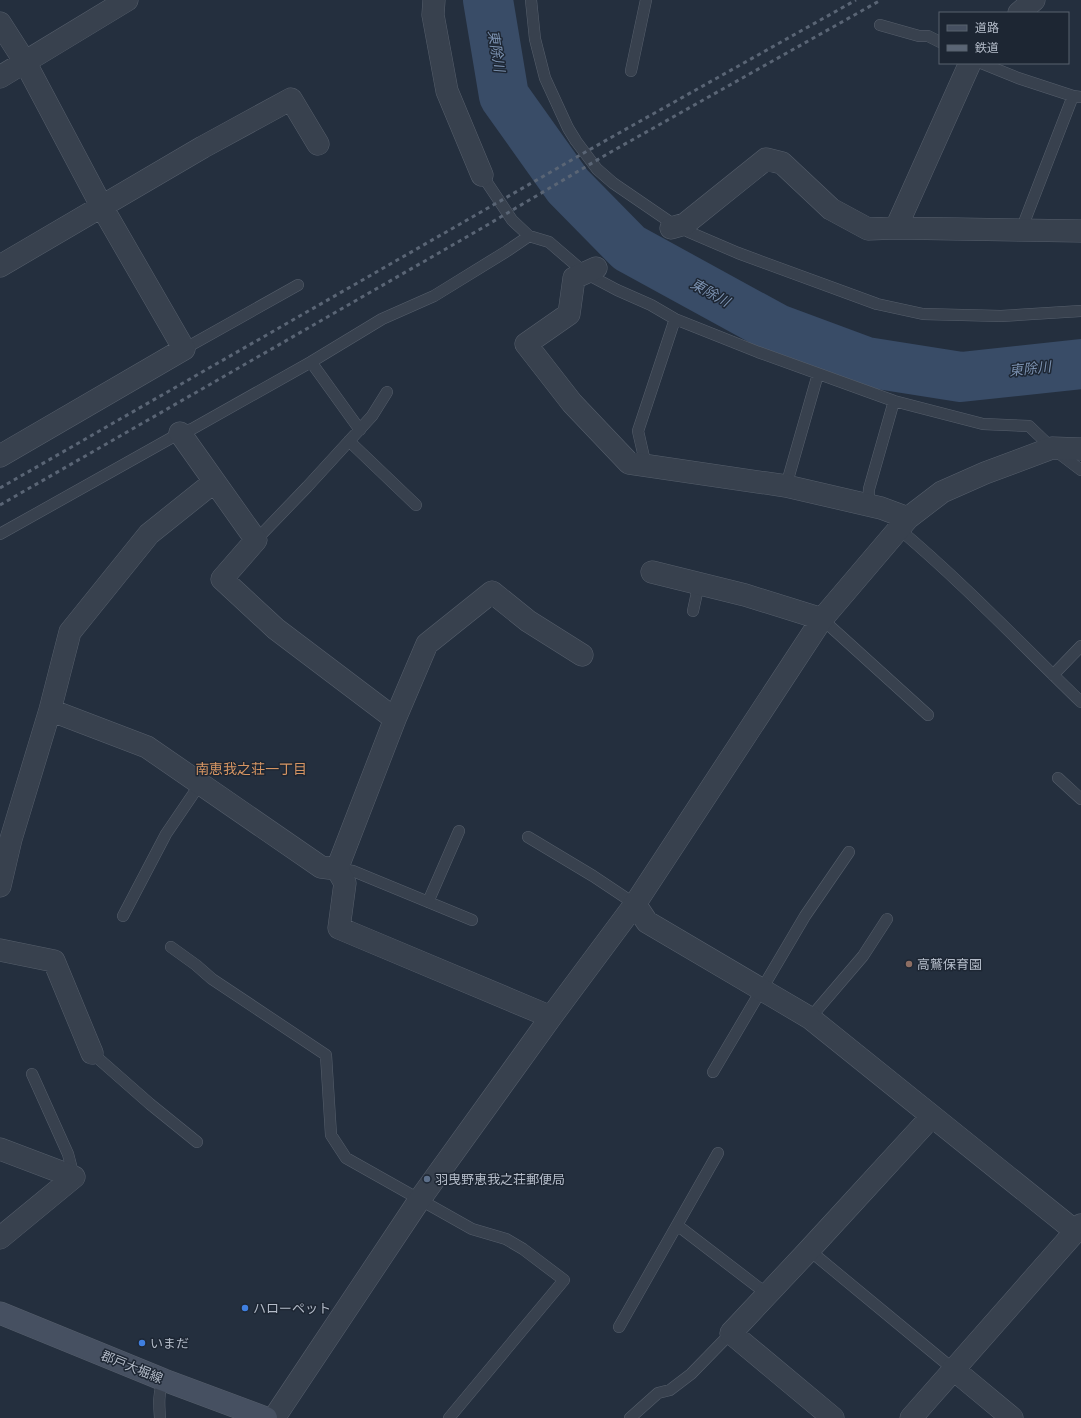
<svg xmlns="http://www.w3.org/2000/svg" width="1081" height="1418" font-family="Karla,'Noto Sans JP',sans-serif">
	<rect width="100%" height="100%" fill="#242f3e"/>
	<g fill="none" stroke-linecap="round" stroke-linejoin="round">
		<path stroke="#394c67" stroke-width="50" d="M488,0l16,96 64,90 61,62 148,81 89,33 95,15 120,-13"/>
		<defs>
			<path id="lane" d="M531,0l4,39 10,39 23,50 8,13 21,28 16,14 57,39 19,10 49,21 139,51 46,10 78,2 80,-5
				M880,25l39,11h9l12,6
				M981,63l37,15 55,18 8,1
				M631,71l15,-71
				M482,175l30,45 17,16
				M1022,230l3,-10 48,-124
				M184,349l114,-64
				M311,362l49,68
				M349,441l67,64
				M646,466l-8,-35 37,-112
				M786,486l32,-112
				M868,505l1,-16 25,-88
				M899,529c64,54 122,115 182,173
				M0,534l180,-101 12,-4 119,-67 71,-43 52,-23 73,-45 22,-15 20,6 36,31 32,17 34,15 24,14 83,33 136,49 89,23 46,2 23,22 29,22
				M256,540l51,-53 65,-71 15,-24
				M693,611l6,-28
				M822,619l106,96
				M1053,675l28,-29
				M1058,778l23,21
				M528,837l65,39 42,28
				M337,869l16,2 119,49
				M428,902l31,-71
				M123,916l43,-82 34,-50
				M171,947l25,18 16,14 114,76 5,80 15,23 126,71 34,10 17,10 41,31 -115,138
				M810,1018l53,-62 24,-37
				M92,1053l58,51 47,38
				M713,1072l92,-156 44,-64
				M32,1074l36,80 6,23
				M677,1225l90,69
				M809,1250l144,119
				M619,1327l99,-174
				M160,1418c-1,-13 -2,-26 4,-38
				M630,1418l28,-25 12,-3 21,-16 40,-41"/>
			<path id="street" d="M434,0l-1,15 14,76 35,84
				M1019,13l15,-13
				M0,23l25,39 77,145 82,142 -184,107
				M0,77l127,-77
				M671,228l14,-4 81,-65 16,4 49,46 37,20 28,-1 185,3
				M896,228l74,-165
				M0,266l203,-119 88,-48 27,45
				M596,268l-22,10 -5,36 -43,30 46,59 57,60 157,23 95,22 27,10
				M180,433l76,107 -34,39 54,50 119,90
				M652,572l93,23 77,24
				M50,710l97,37 174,120 16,2
				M337,869l58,-150 32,-75 65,-52 36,29 54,34
				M337,869l8,14 -6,45 212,89
				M0,886l11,-47 39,-129 20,-78 79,-98 65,-52
				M635,904l12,18 163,96 265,213
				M0,950l54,11 38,92
				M0,1149l74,28 -74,61
				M953,1369l59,49
				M274,1418l146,-219 131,-182 84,-113 187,-285 86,-101 34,-26 43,-19 67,-25 29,1
				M833,1418l-102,-85 78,-83 123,-134
				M911,1418l170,-193"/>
			<path id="secondary" d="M0,1313l164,67 102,38"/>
		</defs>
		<use href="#lane" stroke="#565f6c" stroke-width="12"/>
		<use href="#street" stroke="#565f6c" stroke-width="23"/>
		<use href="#secondary" stroke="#565f6c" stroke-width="23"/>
		<use href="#lane" stroke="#38414e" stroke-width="11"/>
		<use href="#street" stroke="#38414e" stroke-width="22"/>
		<use href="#secondary" stroke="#465061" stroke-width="22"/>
		<path stroke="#5a6575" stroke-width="3" stroke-dasharray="4 4" stroke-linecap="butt" d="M0,488l603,-346 253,-142
			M0,505l477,-274 132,-78 272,-153"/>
	</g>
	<circle fill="#8d6e63" stroke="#1d2633" stroke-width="1.5" cx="909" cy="964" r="4"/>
	<circle fill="#5c6f8a" stroke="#1d2633" stroke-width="1.5" cx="427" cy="1179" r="4"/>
	<g fill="#3f7fe0" stroke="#1d2633" stroke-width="1.5">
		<circle cx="245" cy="1308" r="4"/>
		<circle cx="142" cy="1343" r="4"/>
	</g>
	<g text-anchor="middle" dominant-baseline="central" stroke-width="3" stroke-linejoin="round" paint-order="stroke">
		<g font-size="13" fill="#b4bcc9" stroke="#1d2633" text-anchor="start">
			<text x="917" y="964">高鷲保育園</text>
			<text x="435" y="1179">羽曳野恵我之荘郵便局</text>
			<text x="253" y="1308">ハローペット</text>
			<text x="150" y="1343">いまだ</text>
		</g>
		<g font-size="13" fill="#b4bcc9" stroke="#1d2633">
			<text transform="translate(132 1367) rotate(22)">郡戸大堀線</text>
		</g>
		<g font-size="14" font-style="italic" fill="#7c92b1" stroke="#1d2633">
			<text transform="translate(496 51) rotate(81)">東除川</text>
			<text transform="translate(710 293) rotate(29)">東除川</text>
			<text transform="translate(1030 369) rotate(-6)">東除川</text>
		</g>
		<g font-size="14" fill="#d59563" stroke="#1d2633">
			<text x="251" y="769">南恵我之荘一丁目</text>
		</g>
	</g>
	<rect x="939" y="12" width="130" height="52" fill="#1d2633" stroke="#59626f"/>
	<rect x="947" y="25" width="20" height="6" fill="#465061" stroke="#59626f"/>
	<text x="975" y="32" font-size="12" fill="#b4bcc9">道路</text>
	<rect x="947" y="45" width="20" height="6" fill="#5a6575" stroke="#59626f"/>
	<text x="975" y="52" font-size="12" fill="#b4bcc9">鉄道</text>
</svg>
